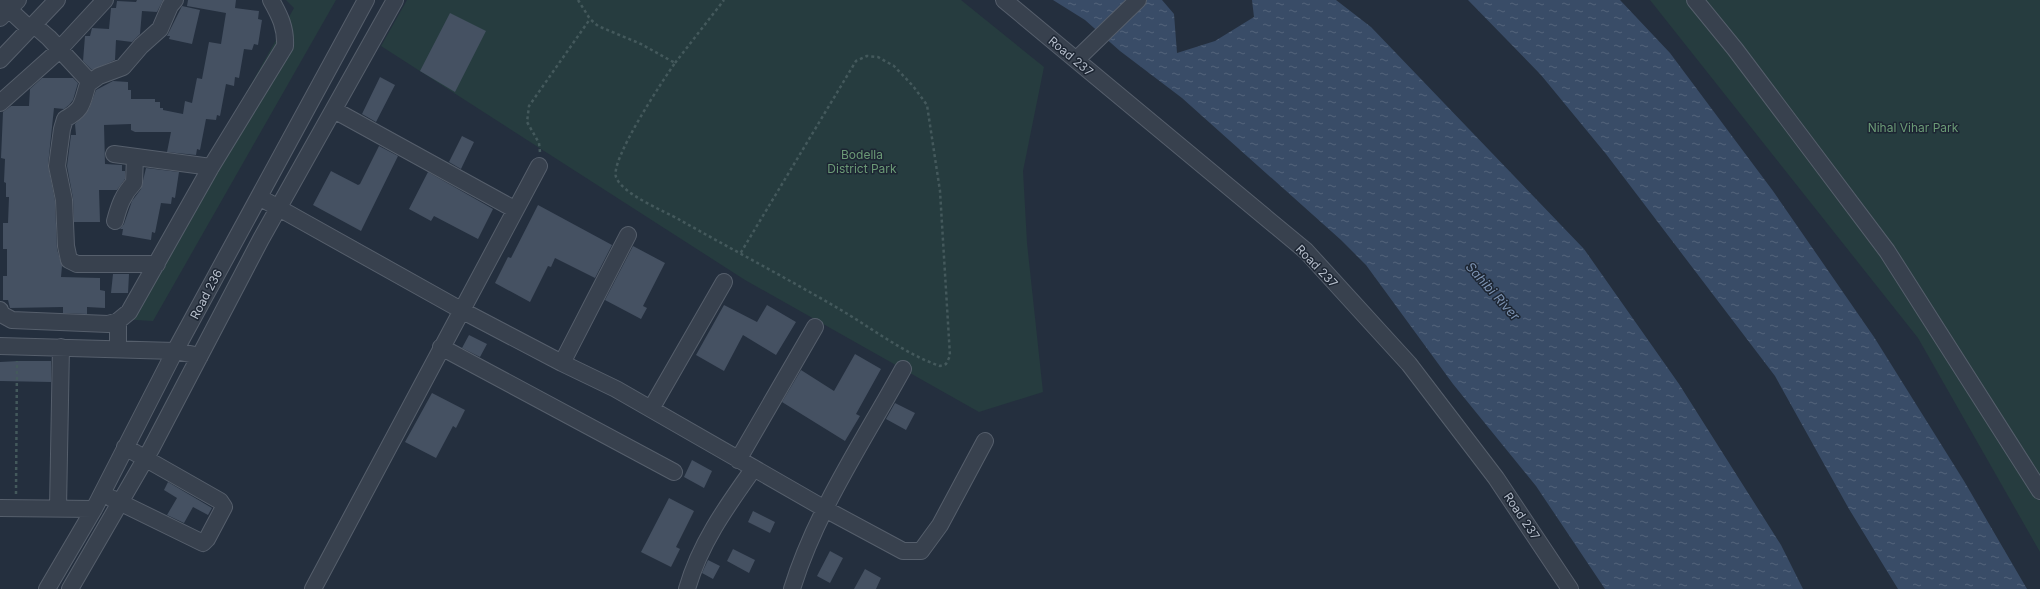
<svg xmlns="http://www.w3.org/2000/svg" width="2040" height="589" font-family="Inter,sans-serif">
	<defs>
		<pattern id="water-ripples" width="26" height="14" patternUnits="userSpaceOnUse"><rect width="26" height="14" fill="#394c67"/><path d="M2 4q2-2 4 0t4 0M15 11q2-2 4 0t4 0" fill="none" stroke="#53647b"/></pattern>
	</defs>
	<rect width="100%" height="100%" fill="#242f3e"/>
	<path fill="#263c3f" d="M286,0h50l-183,321 -34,-2 175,-311z
		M407,0h554l83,67 -21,104 4,72 16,149 -64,20 -234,-132 -364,-234z
		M1650,0h390v552l-122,-214z"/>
	<path fill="url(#water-ripples)" d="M1053,0h109l12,14 3,39 38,-12 39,-24 -2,-17h84l35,27 213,222 95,135 102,161 22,44h-198l-69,-103 -83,-102 -87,-119 -25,-25 -159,-142 -62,-47 -35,-31z
		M1468,0h152l50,53 103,138 101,146 90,144 63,108h-129l-49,-80 -74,-133 -169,-222 -65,-79z"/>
	<path fill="#455162" d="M137,0h26l-6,12 -15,-1 -2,23 -8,8 -16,-2 -1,20 -23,10 -9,-9 2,-25h5l2,-8 17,1 2,-21h5l1,-7 19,1z
		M188,0h48l-1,8 24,3 -1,8 4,1 -4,25 -4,-1 -2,6 -8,-1 -5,29 -4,-1 -1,9 -8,-2 -6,32 -3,-1 -1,5 -10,-1 -6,31 -3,-1 -1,6 -29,-3 4,-20h-36l-4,-2v-6l-27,1 1,39 17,1v6h3v8l-8,11h-18l1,32h-26l-1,-24 -6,-32 4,-31h5l-1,-11 14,-15 7,-19 17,-9 15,1v8h3v9h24v3h5v6h3v2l20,4 2,-13 7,2 5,-25 5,1 7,-37 12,2 5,-31 -39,-7z
		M182,6l18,4 -8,34 -23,-5 1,-3h-3z
		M450,13l36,18 -31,61 -35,-21z
		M380,77l15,8 -19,37 -14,-8z
		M42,78h31l5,5 -5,17 -4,5 -5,4 -10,-1 -6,57 7,36 2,48 5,17 -1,11 39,1v12l5,1v17l-18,-1v7l-24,-1v-6l-53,1 -2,-8h-5v-24h4v-27h-4v-26h5l1,-26h-3v-14l-2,-1 1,-23 -4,-1 2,-46 8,-6h18l1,-17z
		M462,136l12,6 -13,27 -12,-7z
		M379,146l19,10 -37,75 -48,-26 18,-34 27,14 2,-1z
		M146,168l33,4 -4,26 -3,-1 -1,7 -10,-1 -6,30 -3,-1 -1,8 -29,-5 1,-6h-3l4,-5 8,-23 9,-12z
		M428,172l65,37 -15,30 -44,-23 -3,5 -22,-12z
		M538,205l74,40 -17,33 -40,-20 -4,9 -3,-1 -18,36 -35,-19 13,-26 3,1z
		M633,246l32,17 -22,43 4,2 -6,11 -36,-19z
		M113,274h16l-1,19h-17z
		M724,305l33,17 10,-17 29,17 -20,33 -33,-20 -19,36 -28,-16z
		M469,335l18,9 -7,13 -18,-9z
		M855,354l26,15 -25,45 4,2 -15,25 -63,-39 19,-32 33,21z
		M19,361h32v21l-51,-1v-19z
		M432,393l33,17 -9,18 -3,-2 -17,32 -31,-16z
		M895,403l20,10 -9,17 -20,-11z
		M692,460l20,11 -8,17 -20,-11z
		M168,482l44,26 -4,7 -15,-8 -9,16 -17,-8 10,-17 -13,-8z
		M669,498l25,13 -18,36 4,2 -9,18 -30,-15z
		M753,511l22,11 -5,11 -22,-11z
		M733,549l22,11 -6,13 -22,-12z
		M830,551l13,7 -13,25 -13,-7z
		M708,560l12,6 -7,13 -11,-6z
		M865,569l16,9 -5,11h-22z"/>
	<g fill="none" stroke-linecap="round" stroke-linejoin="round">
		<defs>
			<path id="minor" d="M1004,0l302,251 103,113 87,114 74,111
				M1695,0l40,49 152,202 153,240
				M0,1l30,28
				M0,18l18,-18
				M34,25l15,13 41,44
				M0,60l57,-60
				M1076,60l62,-60
				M0,103l55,-49 50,-54
				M334,110l180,99
				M114,154l97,13
				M259,197l202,113 101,53 54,26 209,120 78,42h18l19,-26 45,-84
				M115,221c4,-15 8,-27 19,-38l1,-26
				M157,264h-80l-8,-4 -3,-14 -2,-46 -7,-34 5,-37 3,-10c19,-10 17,-17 23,-35l11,-8 24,-9 18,-21 19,-17 10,-23 5,-6
				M0,310l1,4 11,6 96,4 10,-3 11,-9 82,-145 74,-121c1,-18 -5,-30 -14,-46
				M0,346l175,5 25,5
				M441,347l233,125
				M118,349v-28
				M562,363l66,-128
				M651,409l73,-127
				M738,460l77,-133
				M111,498l92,45 4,-4 17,-32 -4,-6 -95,-54
				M0,508l94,1
				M58,508l3,-161
				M47,589l47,-80 81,-158 191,-351
				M70,589l81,-140 110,-210 134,-239
				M313,589l226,-423
				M687,589c13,-46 40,-83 67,-121
				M792,589c24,-78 72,-149 111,-220"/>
		</defs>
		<use href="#minor" stroke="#565f6c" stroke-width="18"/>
		<path stroke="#44595c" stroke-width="2.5" stroke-dasharray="3 3" stroke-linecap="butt" d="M578,0l12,19 8,7 43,18 34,19c-12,17 -65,97 -59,114 6,17 48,34 64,43 53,30 108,59 161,90 32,19 64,44 99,56l6,-2 4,-8 -10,-165 -13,-86 -14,-19 -19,-20 -16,-9 -11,-1 -11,5 -116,193
			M675,63l49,-63
			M540,152l-1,-9 -12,-21 2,-16 61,-87
			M16,494l1,-133"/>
		<use href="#minor" stroke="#38414e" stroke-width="16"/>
	</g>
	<g text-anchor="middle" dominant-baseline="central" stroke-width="3" stroke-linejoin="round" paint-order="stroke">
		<g font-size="12" fill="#b4bcc9" stroke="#1d2633">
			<text transform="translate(1071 56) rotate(40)">Road 237</text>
			<text transform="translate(1317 266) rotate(46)">Road 237</text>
			<text transform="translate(206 294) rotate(-62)">Road 236</text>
			<text transform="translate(1522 516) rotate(56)">Road 237</text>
		</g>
		<g font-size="12" fill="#6b9a76" stroke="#1d2633">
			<text x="1913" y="127">Nihal Vihar Park</text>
			<text x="862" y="154">Bodella<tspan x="862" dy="14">District Park</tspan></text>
		</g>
		<g font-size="13" font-style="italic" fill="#7c92b1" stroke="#1d2633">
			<text transform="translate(1493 291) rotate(48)">Sahibi River</text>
		</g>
	</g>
</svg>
